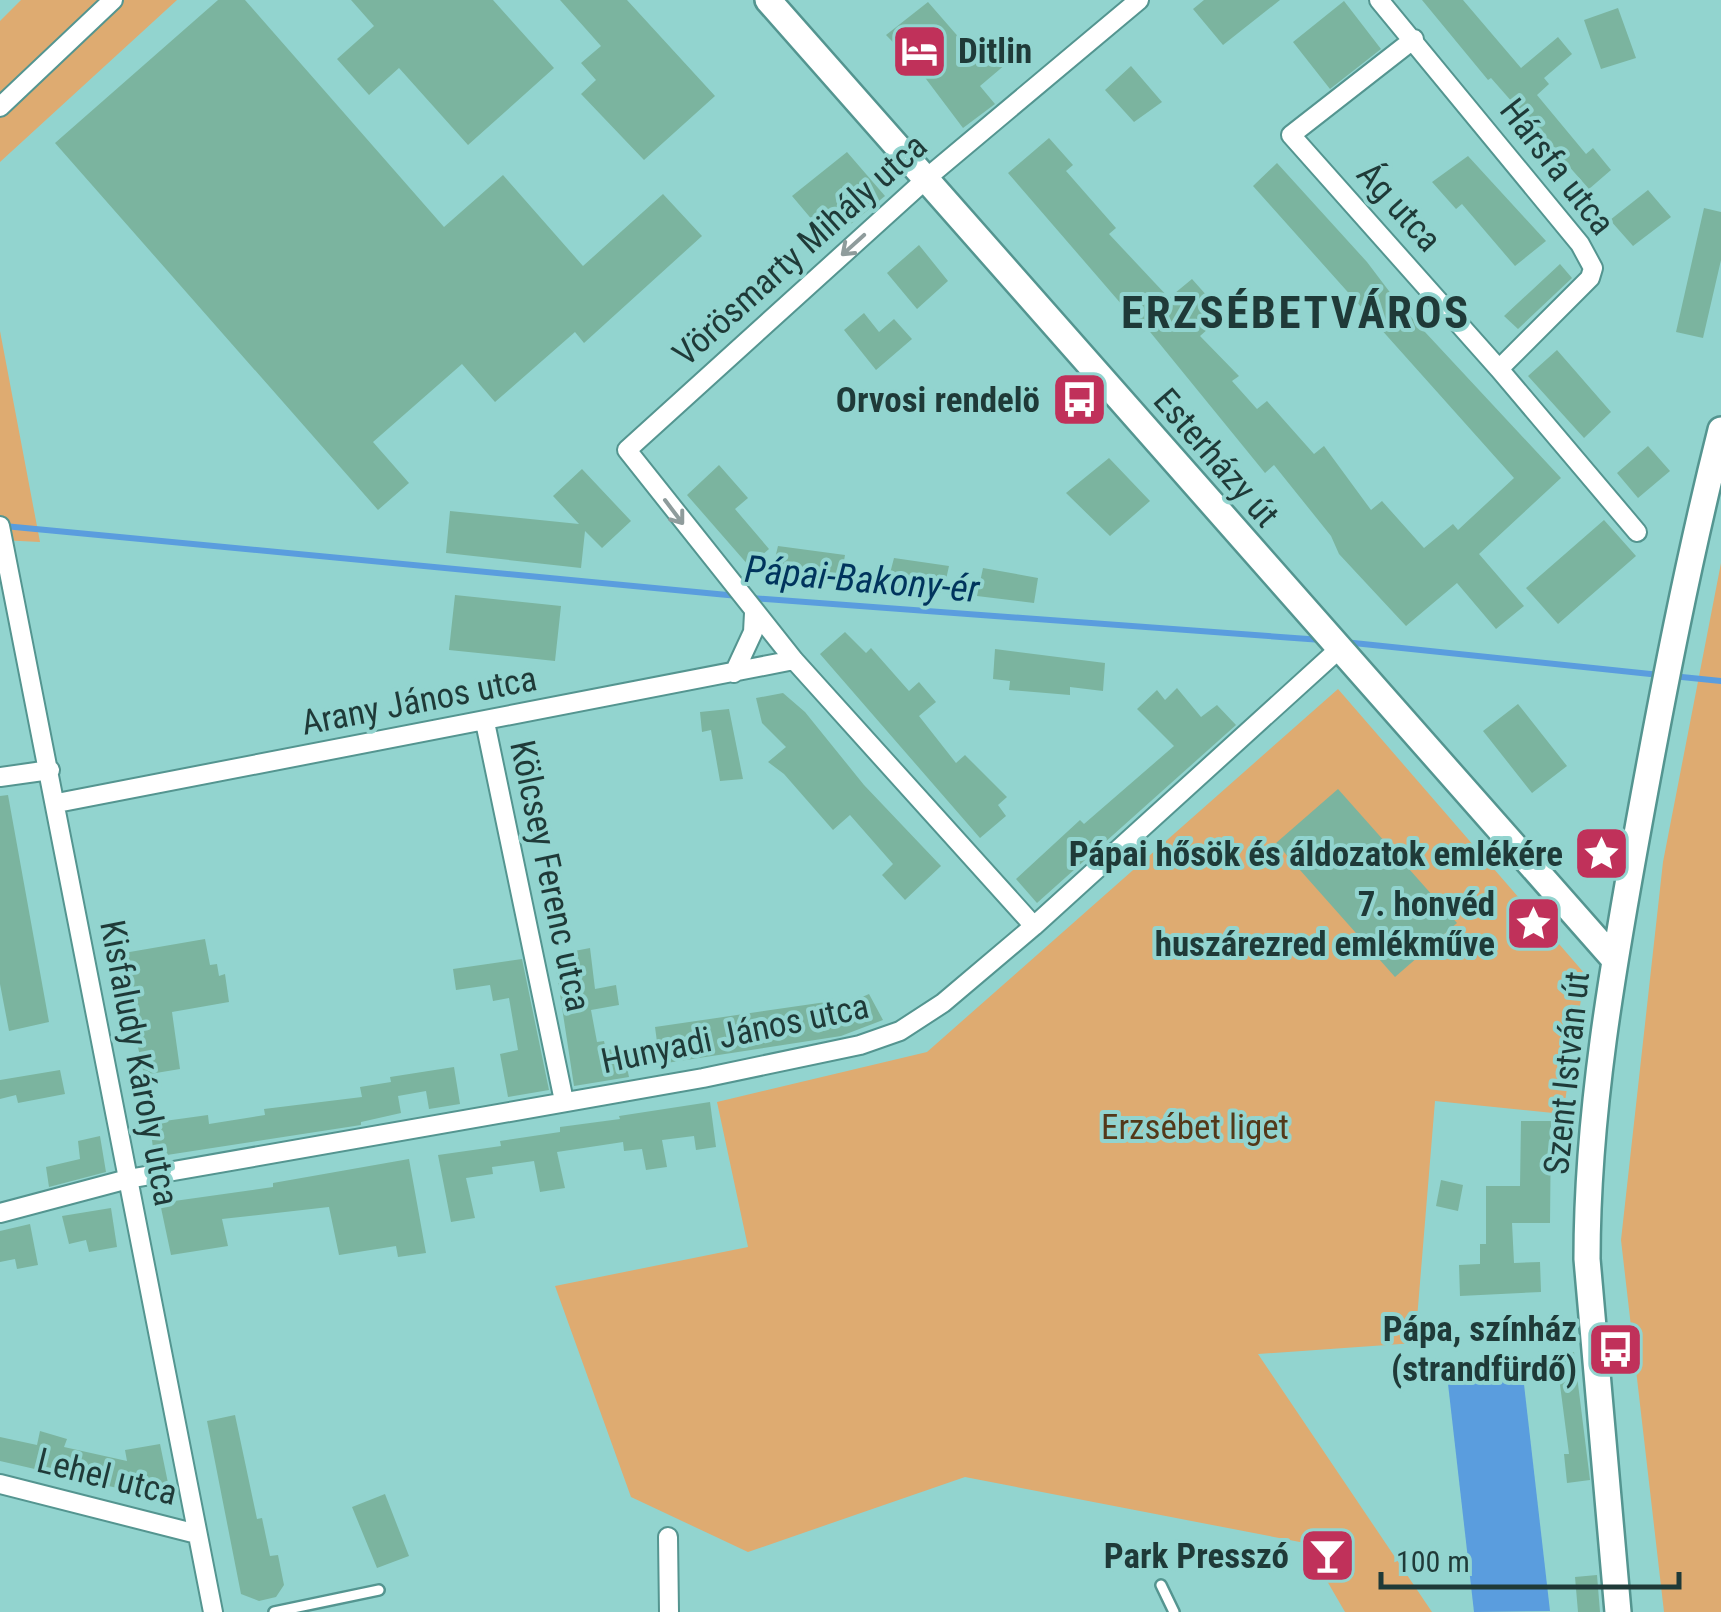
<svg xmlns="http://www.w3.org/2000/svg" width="1721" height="1612" font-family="'Roboto Condensed',sans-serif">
	<rect width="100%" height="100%" fill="#92d4cf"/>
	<path fill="#deab71" d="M21,0h156l-177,162v-141z
		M0,331l40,211 -40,-2z
		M1721,563v1049h-57l-43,-372 42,-378z
		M1338,689l247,285 -22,140 -128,-13 -20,242 -157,11 174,258h-87l-40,-69 -340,-66 -217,75 -117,-55 -76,-211 193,-39 -31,-145 210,-50z"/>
	<path fill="#5a9dde" d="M1522,1367l28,244 -76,1 -27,-237z"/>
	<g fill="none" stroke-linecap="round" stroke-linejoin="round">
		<path stroke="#5a9dde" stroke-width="6" d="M4,526l734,70
			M751,598l571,42
			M1344,642l316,33
			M1672,676l49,5"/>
	</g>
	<path fill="#7bb49f" d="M218,0h27l199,227 59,-52 80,91 80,-72 39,42 -118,107 -9,-11 -80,70 -33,-38 -89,78 36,41 -31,27 -323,-367z
		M351,0h142l61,68 -86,77 -69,-77 -30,27 -32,-36 37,-33z
		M560,0h67l88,96 -71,64 -63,-66 15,-14 -15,-17 20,-17z
		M1204,0h76l-57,45 -30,-36z
		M1422,0h41l58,68 37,-31 14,17 -28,24 5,6 -12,11 49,59 7,-6 18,22 -22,19 -98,-111 -3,2z
		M1344,1l37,48 -51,40 -37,-47z
		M928,2l47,54 14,-11 17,19 -26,22 15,18 -32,24 -46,-61 -31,-32z
		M1618,8l18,50 -35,11 -17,-49z
		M1131,66l31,36 -28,20 -29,-32z
		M1049,138l24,27 -7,6 50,57 -7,6 60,64 23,-19 32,36 -24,21 39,40 -7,5 25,28 10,-8 47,53 10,-8 47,64 11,-9 42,47 29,-24 5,6 56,-52 -261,-292 24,-23 90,99 31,41 163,175 -82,76 45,52 -28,23 -39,-46 -51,43 -67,-72 -8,-18 -57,-71 -9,8 -132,-162 -4,2 -121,-140z
		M847,152l38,44 -55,45 -38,-45z
		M1468,156l78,85 -31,25 -53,-62 -6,5 -24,-27z
		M1648,190l23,27 -38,29 -23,-26z
		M1704,208l17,4v48l-18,78 -27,-6z
		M919,245l29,36 -31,28 -30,-36z
		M1560,264l12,14 -54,51 -14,-13z
		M864,313l15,19 15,-13 18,20 -36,31 -32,-40z
		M1557,350l54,62 -27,26 -56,-62z
		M1648,446l22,25 -32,27 -21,-25z
		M1109,458l41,43 -40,35 -44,-43z
		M719,465l29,33 -13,11 34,40 -20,17 -62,-71z
		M582,469l49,52 -29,27 -17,-17 -4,37 -135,-15 4,-42 129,13 -26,-28z
		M1604,520l32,36 -78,68 -32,-36z
		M778,546l67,9 -5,29 -69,-9z
		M894,558l55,8 -6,27 -56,-8z
		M983,568l55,10 -4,25 -57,-7z
		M455,595l106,11 -6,55 -106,-11z
		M845,632l21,21 5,-5 38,43 10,-9 17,20 -17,14 37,47 9,-8 42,42 -9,8 8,11 -26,22 -160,-184z
		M995,649l110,14 -2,28 -33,-4v8l-61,-5 1,-9 -17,-2z
		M1177,688l24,29 16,-12 19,20 -199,178 -21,-24 64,-59 4,4 90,-78 -37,-37 20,-19 8,10z
		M783,693l22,19 59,73 77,81 -36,34 -23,-25 11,-11 -43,-49 -17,15 -49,-56 -16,-12 18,-15 -24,-24 -6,-25z
		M1518,704l49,62 -35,27 -49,-62z
		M729,709l14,70 -23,2 -9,-51 -9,2 -2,-20z
		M1338,789l119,134 -62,54 -119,-134z
		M8,795l41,227 -40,9 -9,-47v-188z
		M205,939l5,26 7,-1 2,12 6,-2 4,28 -57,10 8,57 -36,6 -26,-121z
		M590,948l5,41 21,-4 3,20 -28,5 6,32 7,-1 2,9 17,-2 6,29 -55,9 -20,-131z
		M522,959l27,131 -41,7 -8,-43 18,-4 -9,-52 -16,3 -3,-16 -34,5 -3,-21z
		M869,994l14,26 -42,16 -181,28 -5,-37 171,-25 2,10z
		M454,1067l6,37 -31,5 -3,-18 -28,5 3,17 -40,9v3l-207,32 -4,-34 58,-8 1,9 56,-9 -1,-6 98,-12 -2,-10 31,-5 -1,-5z
		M60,1070l5,24 -47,9 -2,-8 -16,4v-19z
		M710,1102l6,45 -20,3 -2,-14 -32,4 5,27 -21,3 -4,-21 -18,2 -1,-9 -66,10 8,36 -25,4 -6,-31 -42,6 1,7 -27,4 9,40 -24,4 -13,-67 63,-9 -1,-5 60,-9v-5l60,-8 -1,-3z
		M1521,1121h30l-1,102h-38l2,40 26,-1 1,30 -81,4 -1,-31 21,-1v-20h6v-58h34z
		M100,1136l6,36 -57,15 -3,-20 34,-8 -2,-18z
		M409,1159l17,94 -28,4 -2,-11 -57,9 -10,-48 -107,12 6,27 -57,9 -11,-52 113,-16v-4z
		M1441,1180l22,5 -5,26 -22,-5z
		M111,1208l6,39 -28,5 -3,-12 -17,4 -7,-28z
		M30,1224l8,41 -21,4 -2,-10 -15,3v-31z
		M1574,1352l16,128 -23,3 -3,-29h5l-13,-100z
		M235,1415l22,104 5,-1 8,38 8,-1 6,30 -8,12 -17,4 -18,-7 -34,-173z
		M40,1431l27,8 -3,8 63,14 -2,-11 35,-6 8,39 -42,7 -126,-29v-24l37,8z
		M385,1494l24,62 -32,12 -25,-61z
		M1597,1575l3,37h-22l-3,-35z"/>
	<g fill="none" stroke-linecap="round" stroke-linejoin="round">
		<defs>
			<path id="lane" d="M1161,1585l13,27
				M274,1612l105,-22"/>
			<path id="street" d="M1379,0l201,244 13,24 -3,10 -91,91
				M1414,39l-123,96 208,234 138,163
				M0,107l113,-107
				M0,526l213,1086
				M734,673l19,-41 1,-19
				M485,722l79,379
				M0,777l50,-7
				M57,803l737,-143
				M1034,926l-240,-266 -167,-210 308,-279 204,-171
				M0,1213l128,-34 575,-101 157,-33 40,-14 43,-28 91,-77 304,-276
				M0,1484l197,50
				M668,1537l1,75"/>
			<path id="secondary" d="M768,0l846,959
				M1618,1612l-31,-353c0,-146 26,-293 52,-436 24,-132 49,-262 82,-393"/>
		</defs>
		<use href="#lane" stroke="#549590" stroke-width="14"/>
		<use href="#street" stroke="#549590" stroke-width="22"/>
		<use href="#secondary" stroke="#549590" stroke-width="30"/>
		<use href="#lane" stroke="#fff" stroke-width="9"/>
		<use href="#street" stroke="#fff" stroke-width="18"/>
		<use href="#secondary" stroke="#fff" stroke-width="25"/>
	</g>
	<defs><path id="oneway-shaft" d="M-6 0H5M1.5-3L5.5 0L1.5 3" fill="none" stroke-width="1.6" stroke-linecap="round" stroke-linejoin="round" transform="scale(2.5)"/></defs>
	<g stroke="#8f9c9c">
		<use href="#oneway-shaft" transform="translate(853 245) rotate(138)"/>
		<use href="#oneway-shaft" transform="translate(674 512) rotate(53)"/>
	</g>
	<defs>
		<symbol id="hotel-square" viewBox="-11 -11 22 22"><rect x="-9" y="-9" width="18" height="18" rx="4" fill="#c0315a" stroke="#92d4cf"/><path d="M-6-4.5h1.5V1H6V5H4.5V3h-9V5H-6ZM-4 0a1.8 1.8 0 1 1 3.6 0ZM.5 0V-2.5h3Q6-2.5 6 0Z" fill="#fff"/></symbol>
		<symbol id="bus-square" viewBox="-11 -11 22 22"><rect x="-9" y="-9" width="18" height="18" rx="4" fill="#c0315a" stroke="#92d4cf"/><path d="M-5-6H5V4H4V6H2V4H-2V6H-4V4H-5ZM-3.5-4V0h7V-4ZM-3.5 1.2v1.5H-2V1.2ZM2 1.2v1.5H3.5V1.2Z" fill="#fff"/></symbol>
		<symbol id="sight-square" viewBox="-11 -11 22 22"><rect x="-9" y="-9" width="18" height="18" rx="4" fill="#c0315a" stroke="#92d4cf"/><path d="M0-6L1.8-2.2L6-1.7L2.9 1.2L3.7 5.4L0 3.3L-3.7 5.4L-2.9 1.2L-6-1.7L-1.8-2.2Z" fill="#fff"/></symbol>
		<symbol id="bar-square" viewBox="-11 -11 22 22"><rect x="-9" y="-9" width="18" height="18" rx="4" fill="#c0315a" stroke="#92d4cf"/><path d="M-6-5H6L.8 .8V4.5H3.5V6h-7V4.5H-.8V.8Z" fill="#fff"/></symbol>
	</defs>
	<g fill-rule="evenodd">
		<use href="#hotel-square" x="888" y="20" width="63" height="63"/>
		<use href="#bus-square" x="1048" y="368" width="63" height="63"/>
		<use href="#sight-square" x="1570" y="822" width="63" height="63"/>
		<use href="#sight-square" x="1502" y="892" width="63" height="63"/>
		<use href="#bus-square" x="1584" y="1318" width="63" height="63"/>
		<use href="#bar-square" x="1296" y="1524" width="63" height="63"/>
	</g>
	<g text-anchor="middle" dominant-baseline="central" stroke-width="8" stroke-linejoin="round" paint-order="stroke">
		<g font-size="35" font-weight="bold" fill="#1f3a38" stroke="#92d4cf" text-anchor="end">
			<text x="958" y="51" text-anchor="start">Ditlin</text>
			<text x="1040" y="400">Orvosi rendelö</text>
			<text x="1563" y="854">Pápai hősök és áldozatok emlékére</text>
			<text x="1495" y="904">7. honvéd<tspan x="1495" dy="40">huszárezred emlékműve</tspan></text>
			<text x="1577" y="1329">Pápa, színház<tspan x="1577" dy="40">(strandfürdő)</tspan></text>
			<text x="1289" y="1556">Park Presszó</text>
		</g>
		<g font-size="35" fill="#1f3a38" stroke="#92d4cf">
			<text transform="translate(1557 167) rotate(52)">Hársfa utca</text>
			<text transform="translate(1399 207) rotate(48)">Ág utca</text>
			<text transform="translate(800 250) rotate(-42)">Vörösmarty Mihály utca</text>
			<text transform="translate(1216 458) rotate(49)">Esterházy út</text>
			<text transform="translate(419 701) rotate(-11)">Arany János utca</text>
			<text transform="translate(550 876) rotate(78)">Kölcsey Ferenc utca</text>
			<text transform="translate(735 1034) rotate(-12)">Hunyadi János utca</text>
			<text transform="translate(139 1063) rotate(79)">Kisfaludy Károly utca</text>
			<text transform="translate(1567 1073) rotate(-84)">Szent István út</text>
			<text transform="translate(107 1477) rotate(14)">Lehel utca</text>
		</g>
		<g font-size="35" fill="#533819" stroke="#92d4cf">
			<text x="1195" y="1127">Erzsébet liget</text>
		</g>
		<g font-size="38" font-style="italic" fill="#00345d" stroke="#92d4cf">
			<text transform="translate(862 579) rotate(5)">Pápai-Bakony-ér</text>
		</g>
		<g font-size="45" font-weight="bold" letter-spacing="2.5" fill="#1f3a38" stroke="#92d4cf">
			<text x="1296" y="312">ERZSÉBETVÁROS</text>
		</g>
	</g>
	<path d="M1381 1572v15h298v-15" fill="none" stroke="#1f3a38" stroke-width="5"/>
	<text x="1396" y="1572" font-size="30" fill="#1f3a38" stroke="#92d4cf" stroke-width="8" paint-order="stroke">100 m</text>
</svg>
